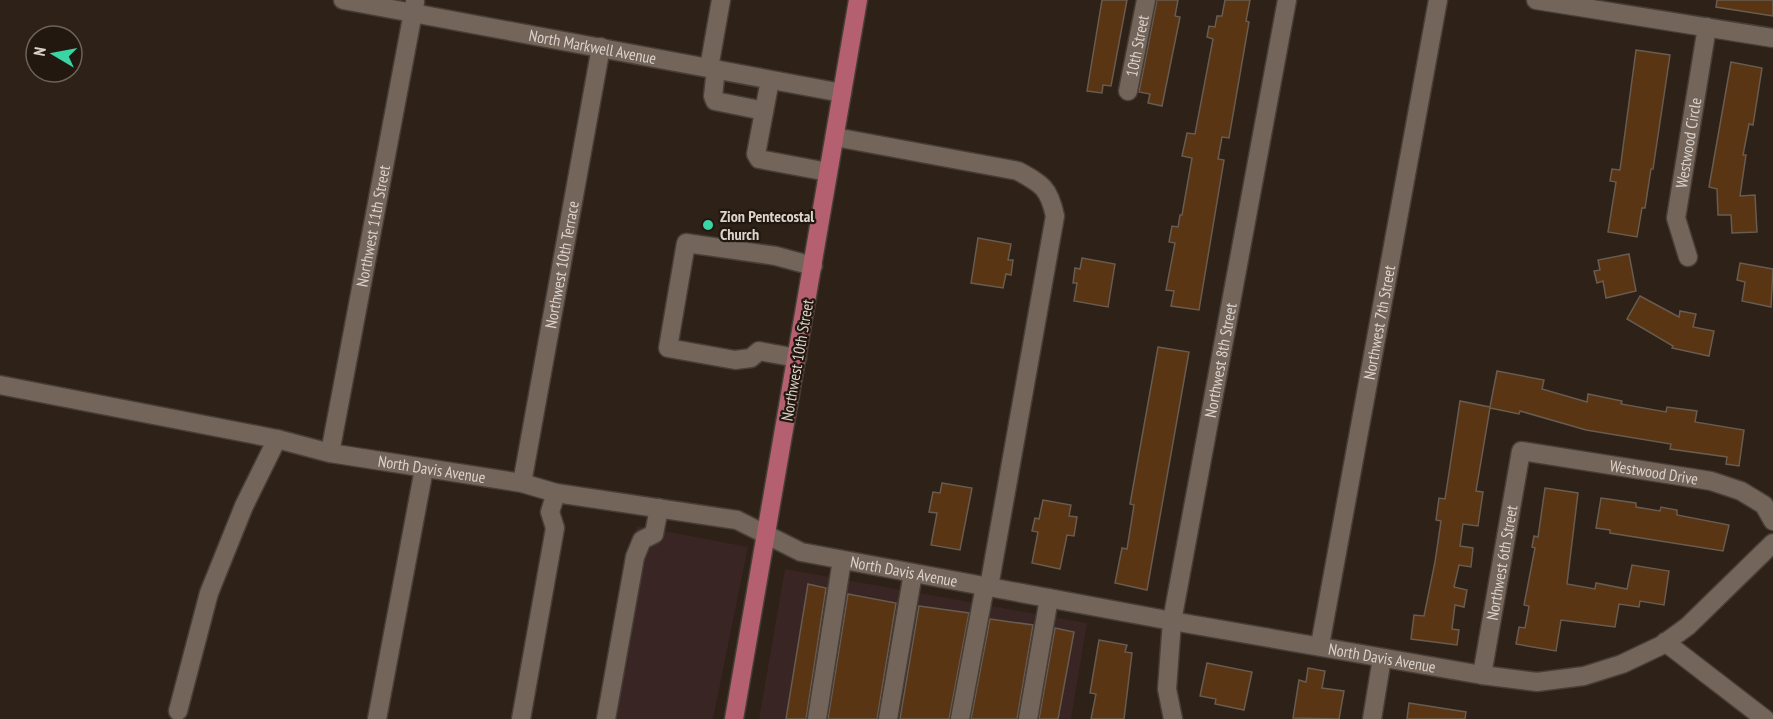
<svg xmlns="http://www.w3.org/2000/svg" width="1773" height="719" font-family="'PT Sans Narrow',sans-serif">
	<rect width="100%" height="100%" fill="#2d2118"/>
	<path fill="#392523" d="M637,526l111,21 -35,172h-112z
		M785,569l302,54 -16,96h-312z"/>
	<path fill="#5a3513" stroke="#685b50" stroke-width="1.5" d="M1102,0h25l-16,86 -8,-1 -1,8 -15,-2z
		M1157,0h21l-3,16 5,1 -18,89 -14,-3 2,-9 -11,-2z
		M1225,0h25l-4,21 3,1 -20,116 -7,-1 -4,22 6,1 -25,150 -28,-4 3,-15 -8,-1 9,-47 -6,-1 3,-16 6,1 2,-12h2l10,-57 -10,-2 5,-23 8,1 18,-95 -6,-2 2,-11 6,1 2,-11h5z
		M1717,0h56v16l-57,-9z
		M1636,50l34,5 -17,114h-2l-6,39h-3l-5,29 -29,-5 8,-50 -6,-1 2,-12 8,1z
		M1731,62l31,6 -9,57 -4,-1 -6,31h3l-6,41 15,-1 2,37 -25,1 -1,-18h-13l-1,-26 -8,-2z
		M978,238l33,6 -3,16h5l-2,15 -5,-1 -3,14 -32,-5z
		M1629,254l7,37 -30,7 -3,-17 -6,2 -3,-12 6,-1 -2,-10z
		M1082,258l33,6 -7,43 -34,-6 3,-18h-4l2,-15 5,1z
		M1740,263l33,6 -2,38 -29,-6 3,-19 -8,-2z
		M1640,296l39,21 1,-6 16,3 -3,13 21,4 -5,25 -37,-8 1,-2 -46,-27z
		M1158,347l31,5 -42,238 -32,-7 7,-35 5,1 7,-44 -4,-1z
		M1497,371l47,9 -2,9 45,13 1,-8 34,7 -1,3 45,8 1,-5 30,4 -2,11 49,8 -5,36 -13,-2 1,-7 -57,-8 1,-5 -85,-14 -66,-19 -1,3 -29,-6 -14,83 7,1 -5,34 -15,-2 -3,22 13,2 -2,19 -12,-2 -5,22 13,3 -3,17 -9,-2 -3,24 7,1 -2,15 -46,-6 3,-24 10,1 11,-54 6,-41 -5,-1 3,-22 6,1 15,-98 30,6z
		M942,483l30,5 -12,62 -29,-5 6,-32 -8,-1 4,-20 7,1z
		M1545,488l33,5 -11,91 28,5 1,-6 31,6 5,-24 37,6 -5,34 -24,-4 -1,6 -20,-3 -4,23 -54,-7 -5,31 -40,-7 3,-17 6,1 4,-22 -5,-1 11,-57 -3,-1 2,-11 4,1z
		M1601,498l35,5v4l24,4 1,-4 16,3v5l52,10 -6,26 -113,-18v-3l-14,-2z
		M1043,500l28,5 -2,11 8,1 -3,19 -7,-1 -7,34 -28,-6 6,-31 -6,-1 3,-13 4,1z
		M808,584l18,4 -20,131h-20z
		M848,594l48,9 -19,116h-49z
		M919,606l50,7 -20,106h-49z
		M990,619l43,6 -16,94h-46z
		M1055,628l19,4 -16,87h-19z
		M1099,640l28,5 -2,7 7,1 -8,66h-33l5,-25 -6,-1z
		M1207,663l45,9 -8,38 -29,-6 1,-5 -16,-3z
		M1308,668l17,3 -3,17 22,3 -5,28 -46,-1 6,-38 7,2z
		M1409,703l57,9 -1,7h-58z"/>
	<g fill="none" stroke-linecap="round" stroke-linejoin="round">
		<defs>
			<g id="minor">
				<path id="s1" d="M343,0l499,93"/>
				<path d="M1536,0l237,38"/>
				<path d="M709,68l12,-68"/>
				<path d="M716,69l-3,27 2,5 49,10"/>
				<path d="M770,80l-14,74 3,5 69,13"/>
				<path id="s2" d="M1128,91l18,-91"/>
				<path d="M835,137l183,34c24,13 31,17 37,45l-66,371"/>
				<path id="s3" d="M1688,257l-12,-39 31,-191"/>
				<path d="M797,358l-38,-7 -8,7 -16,2 -67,-12 18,-105 90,13 37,10"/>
				<path id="s4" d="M0,385l277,54 53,14 192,30 34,10 181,27 64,32 371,69 310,54 55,7 47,-6 38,-12 40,-19 26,-19 85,-83"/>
				<path id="s5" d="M330,453l85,-451"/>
				<path id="s6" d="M522,483l79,-436"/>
				<path d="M1665,642l100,77"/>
				<path id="s7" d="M1320,645l118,-645"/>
				<path id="s8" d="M1482,675l39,-224 190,30 30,10 23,14 9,16"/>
				<path d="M178,711l31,-118 35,-87 33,-67"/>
				<path d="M377,719l47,-250"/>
				<path d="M521,719l34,-191 -5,-16 6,-19"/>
				<path d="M606,719l29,-162 7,-17 12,-6 5,-26"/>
				<path d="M817,719l25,-159"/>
				<path d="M888,719l25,-146"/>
				<path d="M960,719l25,-133"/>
				<path d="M1028,719l21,-121"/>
				<path id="s9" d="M1173,719l-6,-30 5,-68 115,-621"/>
				<path d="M1372,719l10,-61"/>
			</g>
			<path id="major" d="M734,719l124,-719"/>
		</defs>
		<use href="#minor" stroke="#483e38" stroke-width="21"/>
		<use href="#major" stroke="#483e38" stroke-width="21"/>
		<use href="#minor" stroke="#73655a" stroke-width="18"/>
		<use href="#major" stroke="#b46070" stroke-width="18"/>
	</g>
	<circle fill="#3ad4a5" stroke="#23180f" stroke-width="2" cx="708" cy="225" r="6"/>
	<g text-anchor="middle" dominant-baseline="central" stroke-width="4.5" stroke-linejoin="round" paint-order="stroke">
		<g font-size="16" fill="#dbd3cd" stroke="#23180f">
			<text stroke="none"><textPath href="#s1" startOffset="254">North Markwell Avenue</textPath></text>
			<text stroke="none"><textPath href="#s2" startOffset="46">10th Street</textPath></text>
			<text stroke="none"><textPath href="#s3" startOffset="117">Westwood Circle</textPath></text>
			<text stroke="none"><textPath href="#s5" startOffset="231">Northwest 11th Street</textPath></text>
			<text stroke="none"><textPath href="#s6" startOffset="222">Northwest 10th Terrace</textPath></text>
			<text stroke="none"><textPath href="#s7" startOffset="328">Northwest 7th Street</textPath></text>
			<text stroke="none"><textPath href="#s9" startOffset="364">Northwest 8th Street</textPath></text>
			<text transform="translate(797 360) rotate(-80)">Northwest 10th Street</text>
			<text stroke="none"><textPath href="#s4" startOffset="440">North Davis Avenue</textPath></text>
			<text stroke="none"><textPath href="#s8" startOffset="362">Westwood Drive</textPath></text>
			<text stroke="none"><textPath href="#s8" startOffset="114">Northwest 6th Street</textPath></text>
			<text stroke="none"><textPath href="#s4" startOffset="926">North Davis Avenue</textPath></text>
			<text stroke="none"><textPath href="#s4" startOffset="1412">North Davis Avenue</textPath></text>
		</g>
		<g font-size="16" font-weight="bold" fill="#dbd3cd" stroke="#23180f" text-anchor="start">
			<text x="720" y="216">Zion Pentecostal<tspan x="720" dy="18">Church</tspan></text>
		</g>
	</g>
	<g transform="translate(54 54) rotate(280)"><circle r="28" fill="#23180f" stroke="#6d635b" stroke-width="1.5"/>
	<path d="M0-4.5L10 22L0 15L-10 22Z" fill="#3ad4a5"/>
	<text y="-9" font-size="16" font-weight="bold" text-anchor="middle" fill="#dbd3cd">N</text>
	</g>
</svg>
